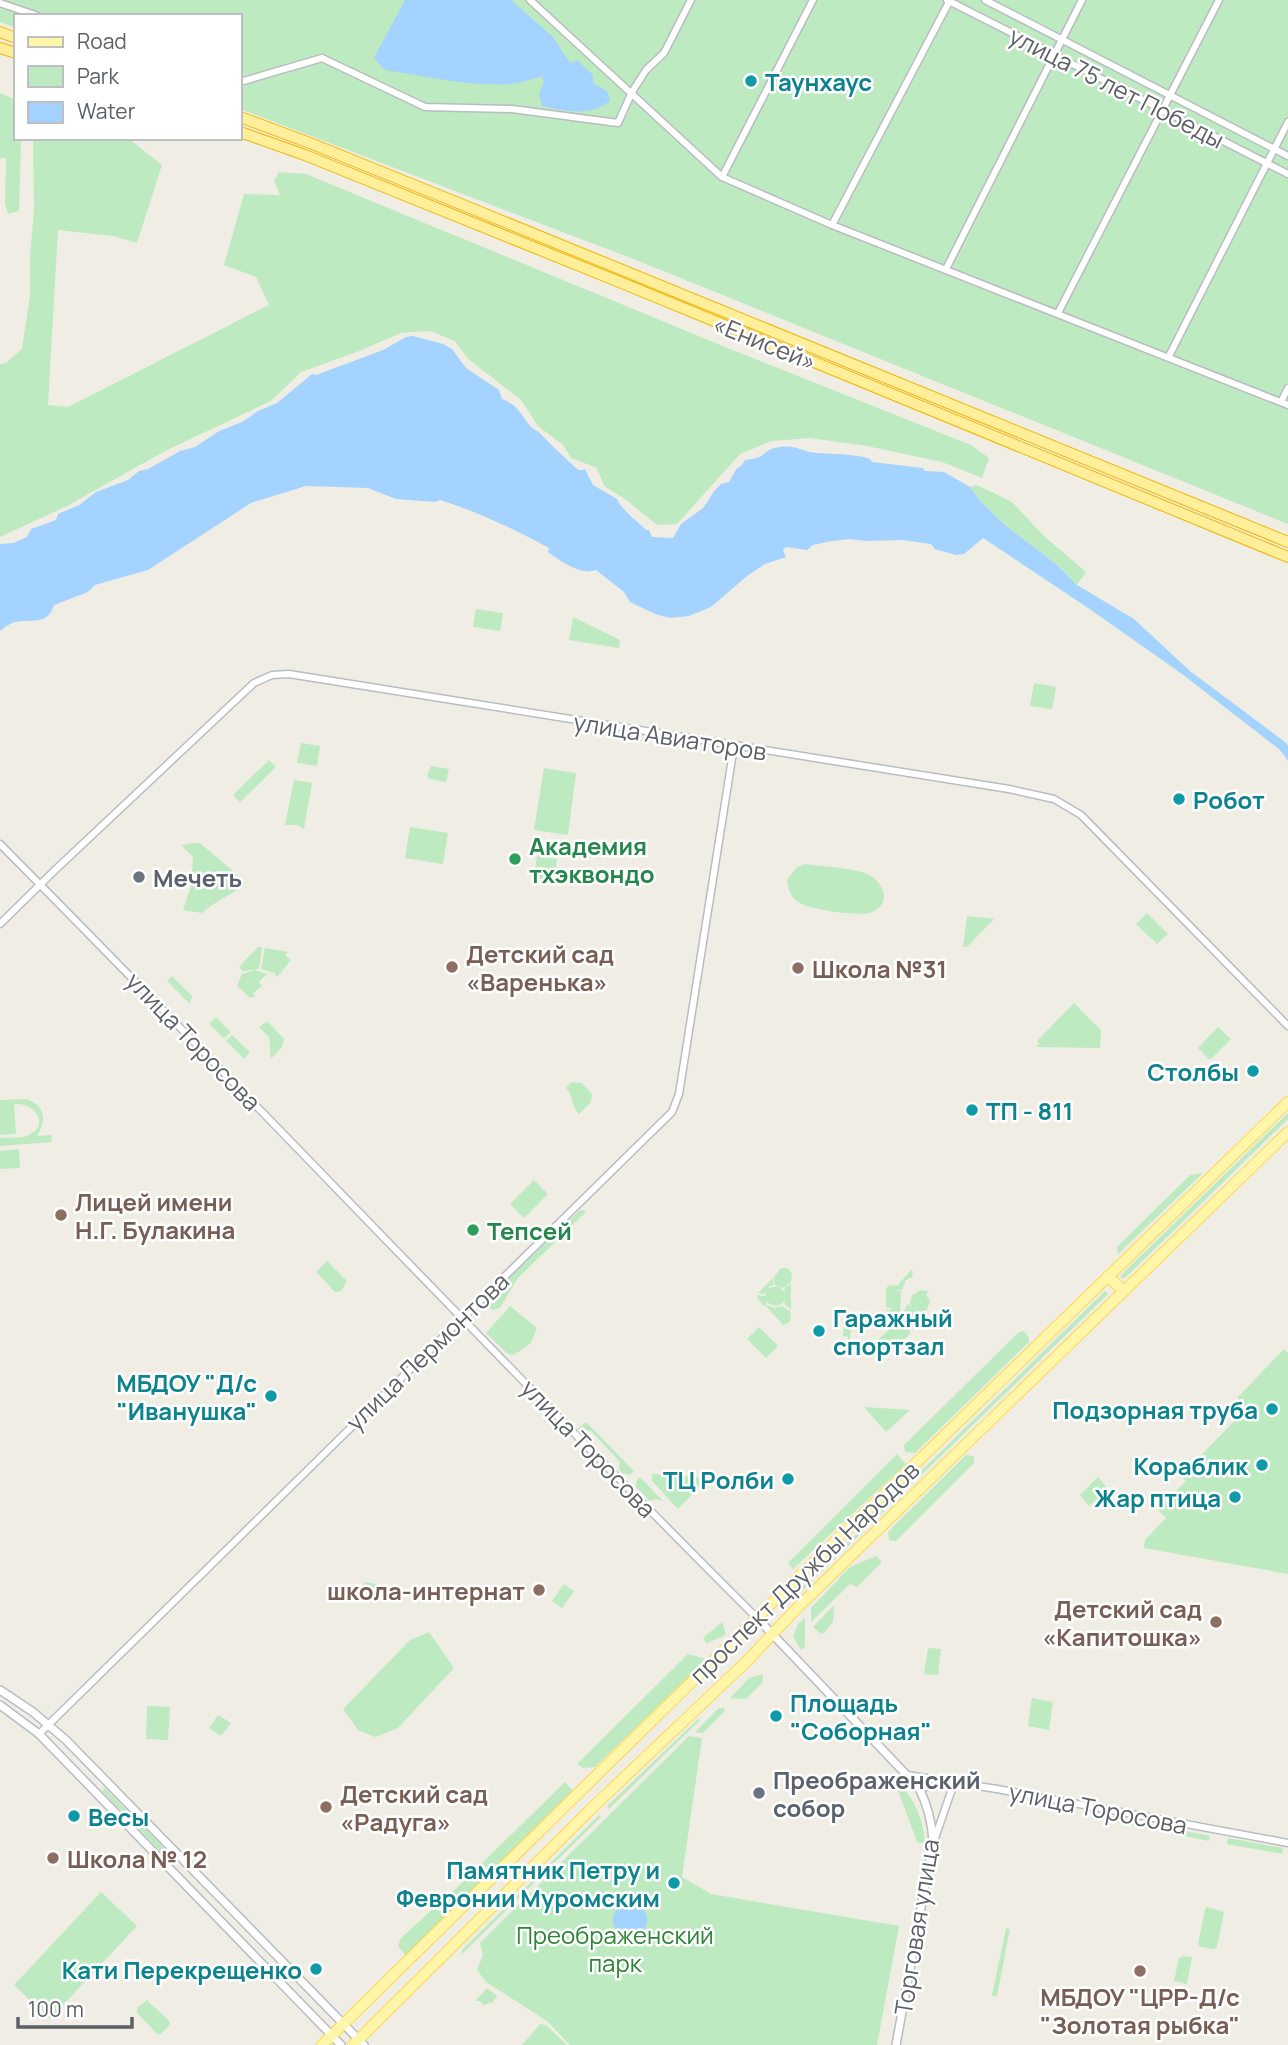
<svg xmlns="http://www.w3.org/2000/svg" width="1288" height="2045" font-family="Manrope,sans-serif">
	<rect width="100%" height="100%" fill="#f0eee4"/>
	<path fill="#bdeac0" d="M0,0h1288v524l-652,-264 -396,-151v-93h-224v12l-16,-6z
		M0,93l16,7v38h5l-2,73 -11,3 -3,-10 1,-46h-6z
		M33,138h95l34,27 -25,78 -24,-7 -55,-6 -10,175 20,2 201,-102 -13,-28 -32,-12 20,-71 36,1 -6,-14 5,-9 27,2 424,175 241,96 18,13 -7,20 -40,-16 -75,-16 -57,-8 -38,3 -32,13 -63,70 -20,1 -32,-26 -21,-13 -7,-18 -26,-10 -8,-13 -25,-19 -17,-26 -54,-42 -12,-17 -25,-10 -29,2 -39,17 -61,22 -30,29 -106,50 -98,55 -67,31v-173l6,-1 16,-14 8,-53v-39l4,-47z
		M977,485l35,17 33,35 41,35 -9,13 -21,-21 -51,-39 -24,-23 -11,-15z
		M476,609l27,4 -3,18 -27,-4z
		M573,617l47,23 -1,8 -50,-8z
		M1034,683l22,4 -4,22 -22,-3z
		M301,743l19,3 -3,20 -20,-3z
		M269,760l7,7 -36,35 -7,-7z
		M431,766l18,3 -3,13 -17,-3 -2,-3z
		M544,768l32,5 -8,62 -34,-5z
		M294,780l18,3 -8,46 -7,-4h-12z
		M410,827l38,6 -5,31 -38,-6z
		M195,843h5c14,12 35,28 45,41 -13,11 -30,17 -43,29l-19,-3 8,-24 2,-29 -12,-12z
		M537,856l20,3 -3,22 -20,-3z
		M805,864c19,3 42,3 60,9 20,8 28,32 5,40 -13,3 -59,-3 -70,-10 -9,-4 -12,-14 -13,-23l9,-12z
		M1147,913l21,21 -11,10 -21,-20z
		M967,916l27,3 -27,28h-4z
		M258,947h4l-3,22 -16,2 -4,-4z
		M265,948l23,4 -3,3 6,5 -14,17 -3,-4 -13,-4z
		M255,970l12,4 -8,8 3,4 -9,7 2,3 -5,2 -13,-12 5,-12z
		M172,976l20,20 -2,8 -23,-23z
		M1074,1003l27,27 -1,18 -64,-1 3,-3 -2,-3z
		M216,1017l15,15 -7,6 -15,-14z
		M266,1022l3,1 15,16 -2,8 -11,12 -2,-22 -10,-10z
		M1218,1027l13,12 -21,21 -12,-12z
		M232,1035l18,17 -6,7 -18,-18z
		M571,1082l11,1 10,11 -1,8 -12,12c-8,-8 -5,-17 -13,-26z
		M27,1099c18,7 20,21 10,37l14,-1 1,7 -52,4v-8c9,-1 21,1 29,-3 21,-10 7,-33 -15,-31l2,30 -16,1v-35z
		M1288,1113v6l-163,159h-4v-3z
		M19,1149l1,19 -20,1v-18z
		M1203,1173l-85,81 -1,-7 73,-72z
		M534,1180l14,14 -24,24 -14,-14z
		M583,1210l3,2 -68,66 -18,30 -8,2 -9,-7 96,-92z
		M327,1261l20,20 -6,10 -6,1 -19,-20z
		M781,1268h6l5,5 -1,8 -7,7 -9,-3 -1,-8z
		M911,1270l2,1 -1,6 -6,3 -4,10 -10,1h9l-1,25 -5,5 -9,-9v-2l7,-1 -7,-2v-18l2,-3 10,-1z
		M773,1278l1,7 -5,1v2l9,-2 8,7 -2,-4 7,-6v26l-7,-5 2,-5c-7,9 -15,9 -21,0l2,4 -3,3 -7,-8v-3l8,1 1,-5 -2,3 -6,-1z
		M921,1290l8,1 -3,4 4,6 -3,9 -7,2 -7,-3 -3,-6 2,-8z
		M1105,1291l3,3 -326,316 -2,-1z
		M908,1304l14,11 -14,10 -5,-3 -1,-8z
		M768,1305l6,3 8,-2 9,6 -1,10 -7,3 -17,-19z
		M510,1306l27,22 -6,15 -17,12 -6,-1 -22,-21z
		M901,1319l4,7 5,1v7l-23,21 -8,2 -5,-5 -1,-8z
		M844,1323l7,1 -1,16 3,2v12l-10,-2 4,-3 1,-12 -5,-1z
		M759,1327l19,19 -12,12 -19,-19z
		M1024,1331l5,7v4l-114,111 -10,-1 -1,-7 115,-113z
		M1284,1349l4,4v221l-144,-26 1,-8 21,-22 -8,-8 28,-29 -5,-5 59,-61 -2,-18z
		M864,1407l46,3 -24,22z
		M586,1422l48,49 -4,4 -8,-2 -3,-4 1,-7 -29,-31 -14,-2z
		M897,1454l9,10 -113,105 -5,-6z
		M966,1455l8,1v7l-78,78 -7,-1 -1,-8z
		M652,1474l56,4 -30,31 -26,-28z
		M640,1477l23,24 -7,-2 -6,2 -14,-14v-6z
		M1098,1477l11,13 -20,16 -9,-11z
		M876,1556l6,6 -25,25 -7,-3 -39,38v-14l39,-41z
		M366,1582l13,3 6,6 -10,9 -14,-14z
		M564,1584l10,7 -12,17 -10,-7z
		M834,1605l-1,17 -9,11 -3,1 -8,-7z
		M805,1618v29l-4,3 -8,-14 5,-12z
		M722,1622l4,12c-6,6 -13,4 -19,10l-4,-6z
		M429,1632l25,36 -56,60 -23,9 -17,-7 -15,-21 67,-69z
		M928,1648l13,1 -3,26 -14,-1z
		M688,1654l19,5 -112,108 -12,1 -6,-4z
		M760,1675h3v7l-17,17 -16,-1 19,-20z
		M1032,1698l21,4 -4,28 -21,-4z
		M147,1706l23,1 -2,33 -22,-1z
		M719,1708h5l1,3 -22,22 -8,-1z
		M218,1715l13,8 -10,13 -12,-8z
		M698,1719l2,1 -91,89 -2,-3z
		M689,1736l13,2 -20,139 29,17 188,32 -22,119h-307l-23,-24 -61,-39 -9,-12 6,-15 -3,-12z
		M885,1778h9c19,18 28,36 31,63l-2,2 -6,-1 -18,-49z
		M565,1782l8,9 -125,124 -9,-10z
		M105,1788l65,66 -4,3 -64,-66z
		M1097,1813l113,23 -1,5 -113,-23z
		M599,1815l2,2 -139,137v-4z
		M1228,1838l55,10 -1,6 -55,-10z
		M101,1892l36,34 -87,93 -36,-34z
		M1207,1907l17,5 -7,35 -3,2 -14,-2 -2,-3 7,-35z
		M434,1908l6,3 4,7 -1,4 -37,34 -8,-10 3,-8z
		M1006,1928l4,1 -13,67h-5z
		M1184,1956l8,1 -5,27 -13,-3 5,-23z
		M487,1988l10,8 -4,6 -10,3 -3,-4h-5z
		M147,2000l23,22 -1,4 -8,8h-4l-20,-21v-5z
		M540,2024l6,1 21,20h-45z"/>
	<path fill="#a4d3ff" d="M405,0h106l42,37 17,26 7,-3 16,15v8l15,9 2,9c-19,16 -45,10 -68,5l-3,-13 5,-11 -2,-6c-10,3 -21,7 -32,8 -41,3 -84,-8 -125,-14l-11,-12z
		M413,336l30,8 9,5 14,19 33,22 3,9c22,8 21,26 37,33 2,3 37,37 40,38 2,0 4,0 6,-1l8,16 24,14c6,13 21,22 29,31h3l3,7 21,1 8,-14 22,-16 12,-18 6,-6 8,-2 8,-14 4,-2 4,-6c5,-1 12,-1 16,-4 5,-3 7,-7 14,-8 21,-5 25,4 42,5 15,1 40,1 53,6l2,3 51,6 2,3 19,1 26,15 11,15 24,23 51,39 21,21 57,34 56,52 95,71 3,3v16l-8,-11 -98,-76 -91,-64 -108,-72 -19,16 -8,1 -21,-6 -4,-5 -29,-4 -35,1 -17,-2 -18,2 -19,4 -6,5 -21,-3 -3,3 3,7 -21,7 -18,12 -36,31 -22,9 -19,2 -15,-4 -25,-12 -6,-10 -28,-22c-14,6 -36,-9 -48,-18l1,-4c-35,-19 -71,-36 -109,-48l-5,2 -39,-3 -28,-11 -62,-2 -55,17 -103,67 -53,15 -7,7 -34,13c-6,21 -23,14 -39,17 -5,1 -11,6 -15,9v-87l13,-1 14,-6 4,-8 25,-9 2,-6 21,-9 17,-13 32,-12 11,-9 9,-2 32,-18 15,-4 24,-16 23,-9 16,-11 19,-8 35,-29 4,1 67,-25 23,-13z
		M613 1920a17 17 0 1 1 34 0a17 17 0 1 1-34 0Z"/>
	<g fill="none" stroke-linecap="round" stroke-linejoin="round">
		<defs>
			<path id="minor" d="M530,0l192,177 110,48 456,180
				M947,0l341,174
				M985,0l303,156
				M0,3l38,13
				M240,82l82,-24 103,49 87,2 106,14 14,-31 14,-22 18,-17 27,-53
				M722,177l91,-177
				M832,225l118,-225
				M946,269l136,-269
				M1058,313l161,-313
				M1169,356l119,-234
				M1281,402l7,-14
				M0,844c254,256 501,519 757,774
				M0,924l54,-53 200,-188 18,-8 17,-1 720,115 45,10 27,16 207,211
				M39,1734l633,-622 7,-18 55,-348
				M907,1775l90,14 291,54
				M919,1788l26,-4
				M934,1841l20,-58"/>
			<path id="tertiary" d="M757,1618l162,170c9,18 13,34 14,54l-37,203
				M0,1690l33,22 33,28 298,305
				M0,1705l39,29 302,311"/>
			<path id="primary" d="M1108,1276l15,15
				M322,2045l461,-453 505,-490
				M353,2045l241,-239 151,-143 53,-56 490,-475"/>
			<path id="trunk" d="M0,32l16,6
				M0,48l16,5
				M240,117l70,26 163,66 815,333
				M240,132l65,23 312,126 671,276"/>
		</defs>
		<use href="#minor" stroke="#b9bcc1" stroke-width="9"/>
		<use href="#tertiary" stroke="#b9bcc1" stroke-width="10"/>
		<use href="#primary" stroke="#ffd74d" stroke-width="12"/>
		<use href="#trunk" stroke="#f3b400" stroke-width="12"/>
		<use href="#minor" stroke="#fff" stroke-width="6"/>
		<use href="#tertiary" stroke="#fff" stroke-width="7"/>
		<use href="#primary" stroke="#fff6a9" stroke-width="10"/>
		<use href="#trunk" stroke="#ffef9a" stroke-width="10"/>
	</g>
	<g fill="#0f9aa8" stroke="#fff" stroke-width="2.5">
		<circle cx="751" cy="81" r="7"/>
		<circle cx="1179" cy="799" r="7"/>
		<circle cx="1253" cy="1071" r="7"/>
		<circle cx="972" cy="1110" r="7"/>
		<circle cx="819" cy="1331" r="7"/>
		<circle cx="271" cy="1396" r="7"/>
		<circle cx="1272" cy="1409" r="7"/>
		<circle cx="1262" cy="1465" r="7"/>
		<circle cx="788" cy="1479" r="7"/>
		<circle cx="1235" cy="1497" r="7"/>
		<circle cx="776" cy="1716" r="7"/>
		<circle cx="74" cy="1816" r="7"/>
		<circle cx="674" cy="1883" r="7"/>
		<circle cx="316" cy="1969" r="7"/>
	</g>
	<g fill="#2e9e5b" stroke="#fff" stroke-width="2.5">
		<circle cx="515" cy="859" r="7"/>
		<circle cx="473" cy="1230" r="7"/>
	</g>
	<g fill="#6b7280" stroke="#fff" stroke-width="2.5">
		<circle cx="139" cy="877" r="7"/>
		<circle cx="759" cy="1793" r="7"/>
	</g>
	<g fill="#8d6e63" stroke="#fff" stroke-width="2.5">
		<circle cx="452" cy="967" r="7"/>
		<circle cx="798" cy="968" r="7"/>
		<circle cx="61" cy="1215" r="7"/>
		<circle cx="539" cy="1590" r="7"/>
		<circle cx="1216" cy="1622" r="7"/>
		<circle cx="326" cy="1807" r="7"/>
		<circle cx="53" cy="1858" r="7"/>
		<circle cx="1140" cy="1971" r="7"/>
	</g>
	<g text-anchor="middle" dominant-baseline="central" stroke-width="5" stroke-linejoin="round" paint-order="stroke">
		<g font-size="24" font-weight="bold" fill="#0d838f" stroke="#fff" text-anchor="end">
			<text x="765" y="81" text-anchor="start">Таунхаус</text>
			<text x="1193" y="799" text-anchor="start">Робот</text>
			<text x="1239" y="1071">Столбы</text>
			<text x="986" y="1110" text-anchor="start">ТП - 811</text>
			<text x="833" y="1317" text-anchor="start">Гаражный<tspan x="833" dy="28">спортзал</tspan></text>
			<text x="257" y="1382">МБДОУ "Д/с<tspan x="257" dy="28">"Иванушка"</tspan></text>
			<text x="1258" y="1409">Подзорная труба</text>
			<text x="1248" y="1465">Кораблик</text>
			<text x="774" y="1479">ТЦ Ролби</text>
			<text x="1221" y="1497">Жар птица</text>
			<text x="790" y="1702" text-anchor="start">Площадь<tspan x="790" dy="28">"Соборная"</tspan></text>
			<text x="88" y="1816" text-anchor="start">Весы</text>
			<text x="660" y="1869">Памятник Петру и<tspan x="660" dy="28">Февронии Муромским</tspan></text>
			<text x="302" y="1969">Кати Перекрещенко</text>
		</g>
		<g font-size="24" fill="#5c6066" stroke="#fff">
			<text transform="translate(1117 87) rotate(27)">улица 75 лет Победы</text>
			<text transform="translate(765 342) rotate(22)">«Енисей»</text>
			<text transform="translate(670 736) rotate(9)">улица Авиаторов</text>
			<text transform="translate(194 1041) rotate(46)">улица Торосова</text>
			<text transform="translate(427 1351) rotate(-44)">улица Лермонтова</text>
			<text transform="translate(589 1448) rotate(46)">улица Торосова</text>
			<text transform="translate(804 1572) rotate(-44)">проспект Дружбы Народов</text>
			<text transform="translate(1098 1808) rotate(11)">улица Торосова</text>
			<text transform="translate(916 1927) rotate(-81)">Торговая улица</text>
		</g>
		<g font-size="24" font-weight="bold" fill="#27864d" stroke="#fff" text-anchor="start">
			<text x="529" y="845">Академия<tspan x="529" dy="28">тхэквондо</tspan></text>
			<text x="487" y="1230">Тепсей</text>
		</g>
		<g font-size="24" font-weight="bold" fill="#5b616d" stroke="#fff" text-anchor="start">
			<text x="153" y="877">Мечеть</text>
			<text x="773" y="1779">Преображенский<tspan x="773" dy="28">собор</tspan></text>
		</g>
		<g font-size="24" font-weight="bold" fill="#785e54" stroke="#fff" text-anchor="start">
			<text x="466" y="953">Детский сад<tspan x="466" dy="28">«Варенька»</tspan></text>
			<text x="812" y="968">Школа №31</text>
			<text x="75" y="1201">Лицей имени<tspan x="75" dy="28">Н.Г. Булакина</tspan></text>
			<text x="525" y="1590" text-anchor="end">школа-интернат</text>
			<text x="1202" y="1608" text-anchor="end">Детский сад<tspan x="1202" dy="28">«Капитошка»</tspan></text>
			<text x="340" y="1793">Детский сад<tspan x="340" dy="28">«Радуга»</tspan></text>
			<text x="67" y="1858">Школа № 12</text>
			<text x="1140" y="1996" text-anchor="middle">МБДОУ "ЦРР-Д/с<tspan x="1140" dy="28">"Золотая рыбка"</tspan></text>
		</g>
		<g font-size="24" fill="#2b8534" stroke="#fff">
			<text x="615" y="1934">Преображенский<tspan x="615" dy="28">парк</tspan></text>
		</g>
	</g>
	<rect x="14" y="14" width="228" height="126" fill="#ffffff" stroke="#bebfc2" stroke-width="2"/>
	<rect x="28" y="37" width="35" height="10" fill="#fff6a9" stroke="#bebfc2" stroke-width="2"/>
	<text x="77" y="49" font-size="21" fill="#5c6066">Road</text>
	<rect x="28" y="66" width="35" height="21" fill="#bdeac0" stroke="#bebfc2" stroke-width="2"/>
	<text x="77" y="84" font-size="21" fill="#5c6066">Park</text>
	<rect x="28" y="102" width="35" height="21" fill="#a4d3ff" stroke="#bebfc2" stroke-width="2"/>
	<text x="77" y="119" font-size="21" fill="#5c6066">Water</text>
	<path d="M18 2017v10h114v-10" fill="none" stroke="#5c6066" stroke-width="3.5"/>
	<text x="28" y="2017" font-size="21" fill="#5c6066" stroke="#ffffff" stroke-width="5" paint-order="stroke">100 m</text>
</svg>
